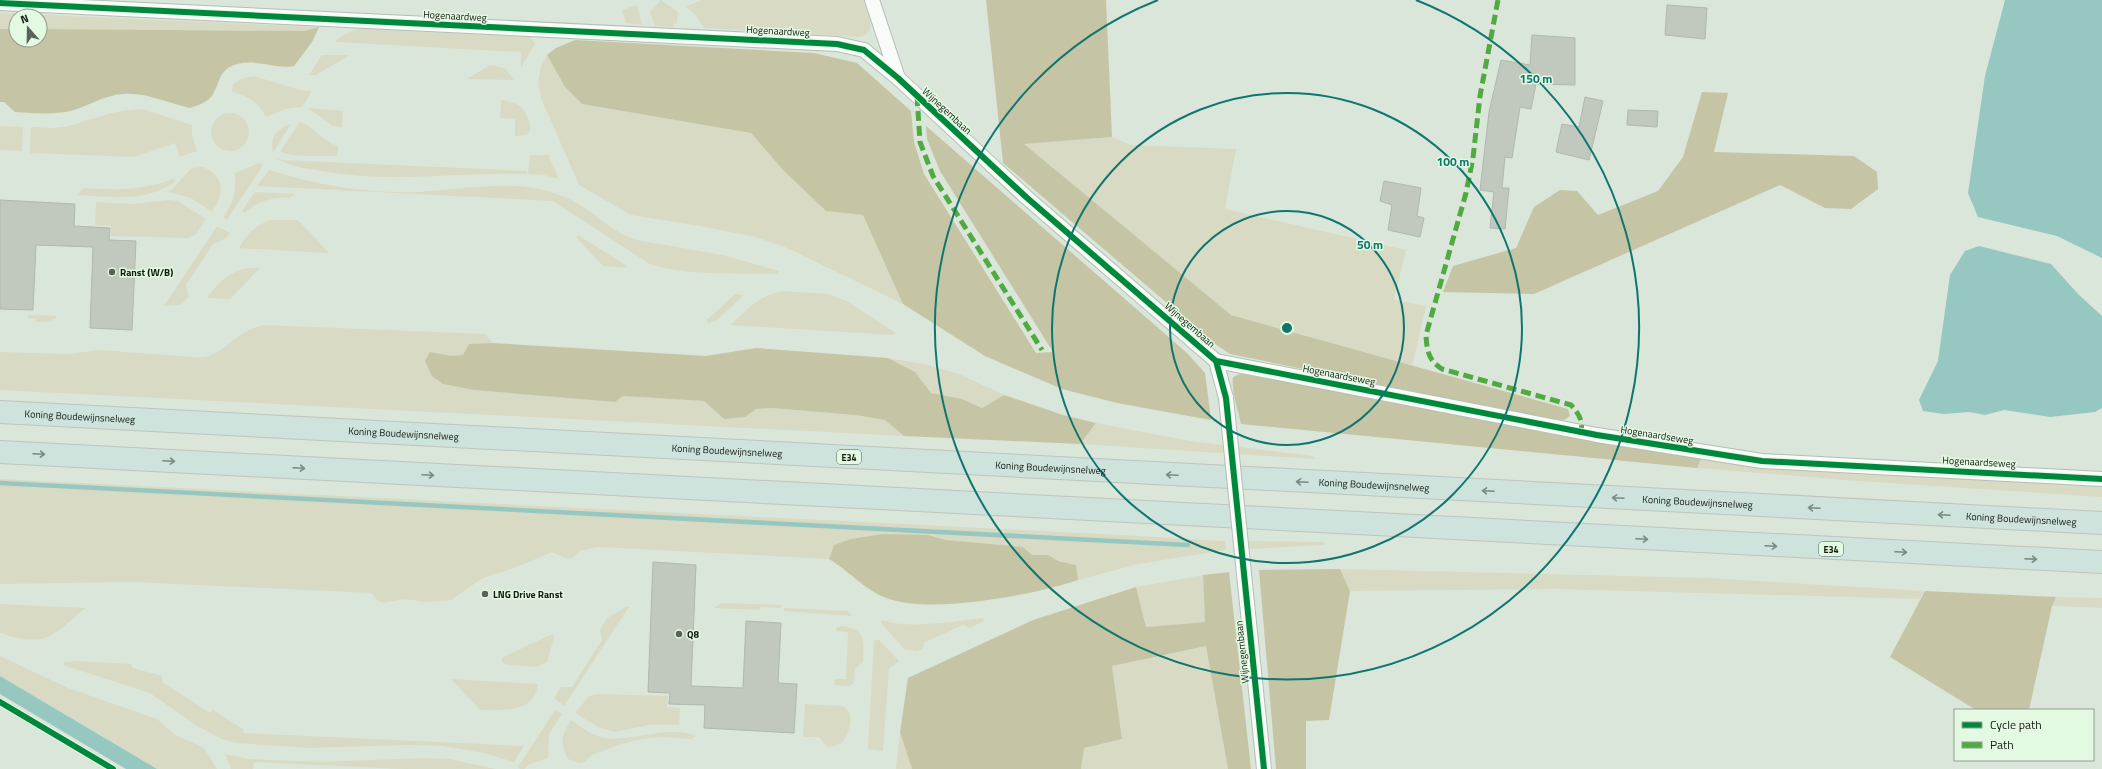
<svg xmlns="http://www.w3.org/2000/svg" width="2102" height="769" font-family="'Titillium Web',sans-serif">
	<rect width="100%" height="100%" fill="#dae6da"/>
	<path fill="#d9dac3" d="M661,0l17,12 -1,11 -3,1 -1,3 -18,-1 -5,-14z
		M701,0h162c4,12 16,33 -3,37l-156,-9 -9,-14 -9,-7z
		M637,5l5,20 -16,-2 -4,-13z
		M0,13l319,14 -15,4 -264,-2v-13h-24v13h-16z
		M360,29l170,8 5,6 -14,25v-16l-186,-10c7,-8 14,-10 25,-13z
		M322,55h28l-34,20h-7z
		M547,55l18,32 17,17 169,29 32,37 43,41 37,4 40,89 -118,-57 -30,-10 -50,-10 -74,-12 -52,-30 -38,-87 -3,-16 3,-16z
		M490,65l15,3 9,12 -47,-1z
		M254,76l46,14 12,1 -10,16 -17,2 -19,8c-9,-16 -17,-20 -34,-25l1,-8 10,-6z
		M501,100c21,4 24,7 30,28l-4,7 -12,1v-17l-15,-1z
		M308,108l35,3 -1,16 -9,-1z
		M142,109l50,16v10l5,16 -17,6 -5,-14 -41,14 -104,-4 1,-26c13,1 27,2 41,-2 26,-7 41,-15 70,-16z
		M211 132a19 19 0 1 1 38 0a19 19 0 1 1-38 0Z
		M300,122c15,5 23,20 38,24l-1,10c-12,0 -48,2 -57,-5z
		M291,124l-18,29c-4,-16 4,-24 18,-29z
		M0,126l23,1 -1,24 -22,-1z
		M1112,137l19,8 105,4 -11,60 181,41 -12,50 32,6 -14,60 -181,-51 -208,-171z
		M530,155h18l11,24 -15,-4 -16,-1z
		M277,158l6,2 244,11 -1,3c-67,-2 -132,9 -199,-2 -17,-3 -35,-5 -50,-13z
		M259,163l4,2 -36,55 -4,-2c11,-17 13,-25 12,-45z
		M202,167c16,5 23,18 16,34 -1,4 -5,7 -6,11l-21,-14 -22,-6 23,-24z
		M269,170c48,15 98,24 149,22 37,-2 80,-10 116,-4 18,3 36,10 51,20 17,12 31,25 51,32l87,15 56,16 -2,3c-36,-1 -98,2 -129,-11l-95,-62 -296,-15z
		M173,179l3,2c-30,22 -63,16 -99,14l6,-7c34,2 58,3 90,-9z
		M255,192l40,2 -5,4c-18,-1 -32,3 -45,15l-3,-2z
		M169,200l9,1 28,18 -11,16 -7,3 -77,-2v-10l-16,-1 1,-23 36,2z
		M270,220h28l31,33 -90,-5c8,-14 16,-22 31,-28z
		M217,226l13,7 -5,6 -12,5 -27,41 3,12 -9,8 -16,1z
		M578,235l49,31 -2,2 -22,-2 -27,-29z
		M260,268l-30,31 -23,-1c14,-19 28,-32 53,-30z
		M784,291l44,3 17,6 51,33 -3,2 -163,-10c16,-14 31,-32 54,-34z
		M735,294l8,1 -1,2 -25,23 -9,3 -1,-3z
		M28,315l28,1 1,2 -11,4h-10v-3l-9,-1z
		M264,325l222,9 6,9 -23,1 -6,11 -12,1 -21,-4 13,32 31,6 141,12 8,-6 81,5 20,18 21,-2 11,-8 16,-1 83,7 30,5 19,16 -904,-46v-38l69,2 30,-4 94,7c5,0 12,1 16,-1 22,-9 29,-26 55,-31z
		M888,358l36,6 35,10 45,21 -22,13 -20,-9 -31,-6 -16,-21z
		M1096,423l94,18 123,15 2,3 -235,-15z
		M1701,459l45,7 85,2 271,17v12l-244,-16 -161,-13z
		M0,479l1121,56 104,6 1,9 -88,14 -60,16 -2,-15 -18,-4 -10,-6h-16l-9,-8 -77,-7 -18,-5 -94,10 -5,14 -231,-12 -18,4 -8,7 -5,1 -15,-7 -35,15 -34,11 -32,22 -25,2 -22,-3 -20,4 -6,-2 -7,-8 -238,-11 -133,2z
		M1249,541l75,1v3l-75,4z
		M1340,569l369,9 216,13 -6,8 -361,-10 -208,2z
		M1203,575l2,47 -59,5 -10,-40z
		M2056,597l46,1v10l-50,-2z
		M721,603l60,2v3l-20,-1 -1,3 -46,-2z
		M0,604l85,4c-33,29 -40,40 -85,25z
		M626,607h3l-65,99 -10,-8 7,-11h11l30,-47 -2,-10 7,-12z
		M784,608l64,3 4,5 -68,-5z
		M983,618l1,3 -14,7 -7,-3 -38,17 -3,7 -5,2 -12,-1 -24,-27v-3c7,1 14,4 21,4 27,2 55,-3 81,-6z
		M840,626c26,2 24,14 23,36l-8,7 -1,14 -5,3 -15,-1 1,-6h11l2,-47 -12,-1v-3z
		M552,634l2,3 -7,25 -12,5 -31,-3 -2,-3v-3z
		M878,639l21,22 -10,8 -6,82 -15,-2 6,-108z
		M1206,646l22,123h-147l3,-21 38,-10 -10,-72z
		M0,656l68,32 89,31 17,15 30,14 13,21h-60l-157,-93z
		M76,661l55,3 2,4 29,8v6l48,31 3,-3 30,19 1,4 280,13 -10,16 -30,-9 -42,-7 -34,-1 -99,3 -72,-5 -15,-4 -25,-13 -47,-33 -87,-28 1,-3z
		M451,679l87,5c-4,30 -36,26 -58,26z
		M598,694l70,2 -1,11 13,1 -1,17h-31l-33,7 -17,-5 -23,-14 14,-17z
		M805,704l38,2c14,10 6,25 -1,37l-12,4 -4,-1 -7,-9h-16z
		M555,710l7,4 -13,20 -1,24 -18,6 -6,5h-4l-2,-2z
		M571,720c9,6 19,15 30,17 29,7 66,-13 95,-1l-4,3 -32,-2 -19,2 -20,5 -29,11 -7,7 -6,1 -11,-4c-9,-15 -6,-25 3,-39z
		M900,732l12,37h-16z
		M225,754l25,5 71,3 104,-4 24,1 47,10h-93l-149,-7 -1,7h-22z"/>
	<path fill="#c5c4a5" d="M986,0h120l6,137 -88,7 207,171 337,94 2,7 -6,4 -15,-1 -319,-65 -15,-10 -212,-181z
		M319,27l-7,15 -18,24c-21,4 -44,-11 -66,2 -10,7 -10,20 -17,29 -5,6 -15,9 -21,11 -22,-5 -45,-16 -67,-14 -19,1 -34,12 -53,17 -17,4 -37,2 -55,1l-11,-10h-4v-73h16v11h24v-11l264,2z
		M575,40l239,13 43,10 54,48 3,31 10,32 112,179 17,-1 -113,-181 -13,-32 -1,-13 261,227 18,20 6,47 -94,-17 -55,-14 -77,-33 -82,-52 -40,-89 -37,-4 -43,-41 -32,-37 -169,-29 -17,-17 -18,-32 9,-7z
		M1702,92l26,1 -14,59 140,4 23,16 1,17 -27,20 -26,-1 -45,-23 -246,109 -91,-2 10,-26 63,-18 18,-41 26,-17 17,1 21,24 60,-24 25,-34z
		M492,343l214,13 50,-8 132,10 27,14 16,21 31,6 20,9 22,-13 59,20 33,8 -16,21 -176,-8 -19,-16 -30,-5 -83,-7 -16,1 -11,8 -21,2 -20,-18 -81,-5 -8,6 -141,-12 -31,-6 -11,-8 -7,-15 5,-9 21,4 12,-1 6,-11z
		M1240,374l8,1 453,84 -4,9 -456,-44c-3,-14 -10,-34 -8,-47z
		M883,534l45,1 18,5 77,7 9,8h16l10,6 18,4 2,15c-45,15 -144,34 -189,19 -22,-7 -40,-28 -60,-40l5,-14 17,-6z
		M1340,569l10,22 -21,129 -23,1v48h-30l-17,-199z
		M1229,572l22,197h-23l-22,-123 -94,20 10,73 -38,9 -3,21h-169l-12,-37 8,-54 125,-58 103,-33 10,40 59,-5 -2,-47z
		M1925,591l131,6 -4,9 -23,104h-53l-86,-53z"/>
	<path fill="#96c7c1" d="M2005,0h97v258l-45,-22 -79,-19 -10,-24 17,-117z
		M1979,246l72,18 27,30 24,22v92l-7,4 -45,5 -46,-7 -19,5 -16,-3 -25,2 -21,-3 -4,-11 19,-39 12,-86 15,-24z
		M0,676l157,93h-31l-126,-75z"/>
	<g fill="none" stroke-linecap="round" stroke-linejoin="round">
		<path stroke="#96c7c1" stroke-width="4.5" d="M0,483l1188,62"/>
	</g>
	<path fill="#c1c8bd" stroke="#b1b8ae" d="M1667,5l40,3 -2,31 -40,-4z
		M1532,35l43,3v47l-39,-1 -5,25 -11,-2 -8,51 -7,-1 -3,31h7l-4,41 -15,-1 4,-36 -14,-2 9,-78 12,-52 29,5z
		M1585,97l18,4 -14,59 -33,-8 6,-28 17,3z
		M1628,110l30,1 -1,16 -30,-2z
		M1384,181l37,7 -4,28 7,2 -4,19 -32,-7 4,-25 -12,-4z
		M0,200l75,4 -1,22 36,2 -1,12 27,1 -4,89 -42,-2 3,-81 -57,-2 -3,65 -33,-1z
		M653,562l43,3 -5,121 52,2 3,-67 35,2 -3,60 19,1 -3,49 -90,-5 1,-23 -36,-1 1,-11 -22,-1z"/>
	<g fill="none" stroke-linecap="round" stroke-linejoin="round">
		<defs>
			<path id="street" d="M872,0l26,78
				M0,3l837,41 27,6 34,28 128,119 190,164 10,37
				M1216,361l381,74 165,26 340,18
				M1244,574l20,195"/>
			<g id="highway">
				<path id="s1" d="M0,412l2102,111"/>
				<path d="M0,452l2102,110"/>
			</g>
		</defs>
		<use href="#street" stroke="#b5beb5" stroke-width="16"/>
		<use href="#highway" stroke="#bec4be" stroke-width="24"/>
		<use href="#street" stroke="#f9fbf9" stroke-width="14"/>
		<use href="#highway" stroke="#cee3db" stroke-width="22"/>
		<defs>
			<path id="street-bridge" d="M1226,398l18,176"/>
		</defs>
		<use href="#street-bridge" stroke="#b5beb5" stroke-width="16" stroke-linecap="butt"/>
		<use href="#street-bridge" stroke="#f9fbf9" stroke-width="14"/>
		<path stroke="#51a942" stroke-width="5" stroke-dasharray="10 5" stroke-linecap="butt" d="M1498,0l-18,96 -7,62 -7,35 -40,142c1,16 2,25 16,34l129,36c8,9 12,15 10,27
			M917,96l3,46 13,34 109,174"/>
		<defs>
			<path id="cycleway" d="M0,3l837,41 27,6 34,28 128,119 190,164 10,37 38,371
				M1216,361l381,74 165,26 340,18
				M0,702l113,67"/>
		</defs>
		<use href="#cycleway" stroke="#e3f9e2" stroke-width="8"/>
		<use href="#cycleway" stroke="#00873e" stroke-width="6"/>
	</g>
	<defs><path id="oneway-shaft" d="M-6 0H5M1.5-3L5.5 0L1.5 3" fill="none" stroke-width="1.6" stroke-linecap="round" stroke-linejoin="round"/></defs>
	<g stroke="#7a8981">
		<use href="#oneway-shaft" transform="translate(39 454) rotate(3)"/>
		<use href="#oneway-shaft" transform="translate(169 461) rotate(3)"/>
		<use href="#oneway-shaft" transform="translate(299 468) rotate(3)"/>
		<use href="#oneway-shaft" transform="translate(428 475) rotate(3)"/>
		<use href="#oneway-shaft" transform="translate(1172 475) rotate(-177)"/>
		<use href="#oneway-shaft" transform="translate(1302 482) rotate(-177)"/>
		<use href="#oneway-shaft" transform="translate(1488 491) rotate(-177)"/>
		<use href="#oneway-shaft" transform="translate(1618 498) rotate(-177)"/>
		<use href="#oneway-shaft" transform="translate(1814 508) rotate(-177)"/>
		<use href="#oneway-shaft" transform="translate(1944 515) rotate(-177)"/>
		<use href="#oneway-shaft" transform="translate(1642 539) rotate(3)"/>
		<use href="#oneway-shaft" transform="translate(1771 546) rotate(3)"/>
		<use href="#oneway-shaft" transform="translate(1901 552) rotate(3)"/>
		<use href="#oneway-shaft" transform="translate(2031 559) rotate(3)"/>
	</g>
	<g fill="none" stroke="#0f766e" stroke-width="2">
		<circle cx="1287" cy="328" r="117"/>
		<circle cx="1287" cy="328" r="235"/>
		<path d="M1416 0A352 352 0 1 1 1158 0"/>
	</g>
	<g fill="#596259" stroke="#e3f9e2" stroke-width="1.5">
		<circle cx="112" cy="272" r="4"/>
		<circle cx="485" cy="594" r="4"/>
		<circle cx="679" cy="634" r="4"/>
	</g>
	<g text-anchor="middle" dominant-baseline="central" stroke-width="3" stroke-linejoin="round" paint-order="stroke">
		<g fill="#e3f9e2" stroke="#515e51" stroke-width="1">
			<rect x="837" y="450" width="24" height="14" rx="3"/>
			<rect x="1819" y="542" width="24" height="14" rx="3"/>
		</g>
		<g font-size="9" font-weight="bold" fill="#131b13">
			<text x="849" y="457">E34</text>
			<text x="1831" y="549">E34</text>
		</g>
		<g font-size="10" fill="#131b13" stroke="#e3f9e2">
			<text transform="translate(455 16) rotate(3)">Hogenaardweg</text>
			<text transform="translate(778 31) rotate(3)">Hogenaardweg</text>
			<text transform="translate(947 111) rotate(43)">Wijnegembaan</text>
			<text transform="translate(1190 325) rotate(41)">Wijnegembaan</text>
			<text transform="translate(1339 375) rotate(11)">Hogenaardseweg</text>
			<text stroke="none"><textPath href="#s1" startOffset="80">Koning Boudewijnsnelweg</textPath></text>
			<text stroke="none"><textPath href="#s1" startOffset="404">Koning Boudewijnsnelweg</textPath></text>
			<text transform="translate(1657 435) rotate(9)">Hogenaardseweg</text>
			<text stroke="none"><textPath href="#s1" startOffset="728">Koning Boudewijnsnelweg</textPath></text>
			<text transform="translate(1979 462) rotate(3)">Hogenaardseweg</text>
			<text stroke="none"><textPath href="#s1" startOffset="1052">Koning Boudewijnsnelweg</textPath></text>
			<text stroke="none"><textPath href="#s1" startOffset="1376">Koning Boudewijnsnelweg</textPath></text>
			<text stroke="none"><textPath href="#s1" startOffset="1700">Koning Boudewijnsnelweg</textPath></text>
			<text stroke="none"><textPath href="#s1" startOffset="2024">Koning Boudewijnsnelweg</textPath></text>
			<text transform="translate(1242 652) rotate(-96)">Wijnegembaan</text>
		</g>
		<g font-size="10" font-weight="bold" fill="#131b13" stroke="#e3f9e2" text-anchor="start">
			<text x="120" y="272">Ranst (W/B)</text>
			<text x="493" y="594">LNG Drive Ranst</text>
			<text x="687" y="634">Q8</text>
		</g>
	</g>
	<circle cx="1287" cy="328" r="6" fill="#0f766e" stroke="#e3f9e2" stroke-width="2"/>
	<g font-size="12" text-anchor="middle" font-weight="bold" fill="#0f766e" stroke="#e3f9e2" stroke-width="3" stroke-linejoin="round" paint-order="stroke">
		<text x="1536" y="83">150 m</text>
		<text x="1453" y="166">100 m</text>
		<text x="1370" y="249">50 m</text>
	</g>
	<rect x="1954" y="709" width="140" height="52" fill="#e3f9e2" stroke="#90a08f"/>
	<rect x="1962" y="722" width="20" height="6" fill="#00873e" stroke="#90a08f"/>
	<text x="1990" y="729" font-size="12" fill="#131b13">Cycle path</text>
	<rect x="1962" y="742" width="20" height="6" fill="#51a942" stroke="#90a08f"/>
	<text x="1990" y="749" font-size="12" fill="#131b13">Path</text>
	<g transform="translate(28 28) rotate(340)"><circle r="19" fill="#e3f9e2" stroke="#90a08f"/>
	<path d="M0-3L7 15L0 10L-7 15Z" fill="#596259"/>
	<text y="-6" font-size="11" font-weight="bold" text-anchor="middle" fill="#131b13">N</text>
	</g>
</svg>
